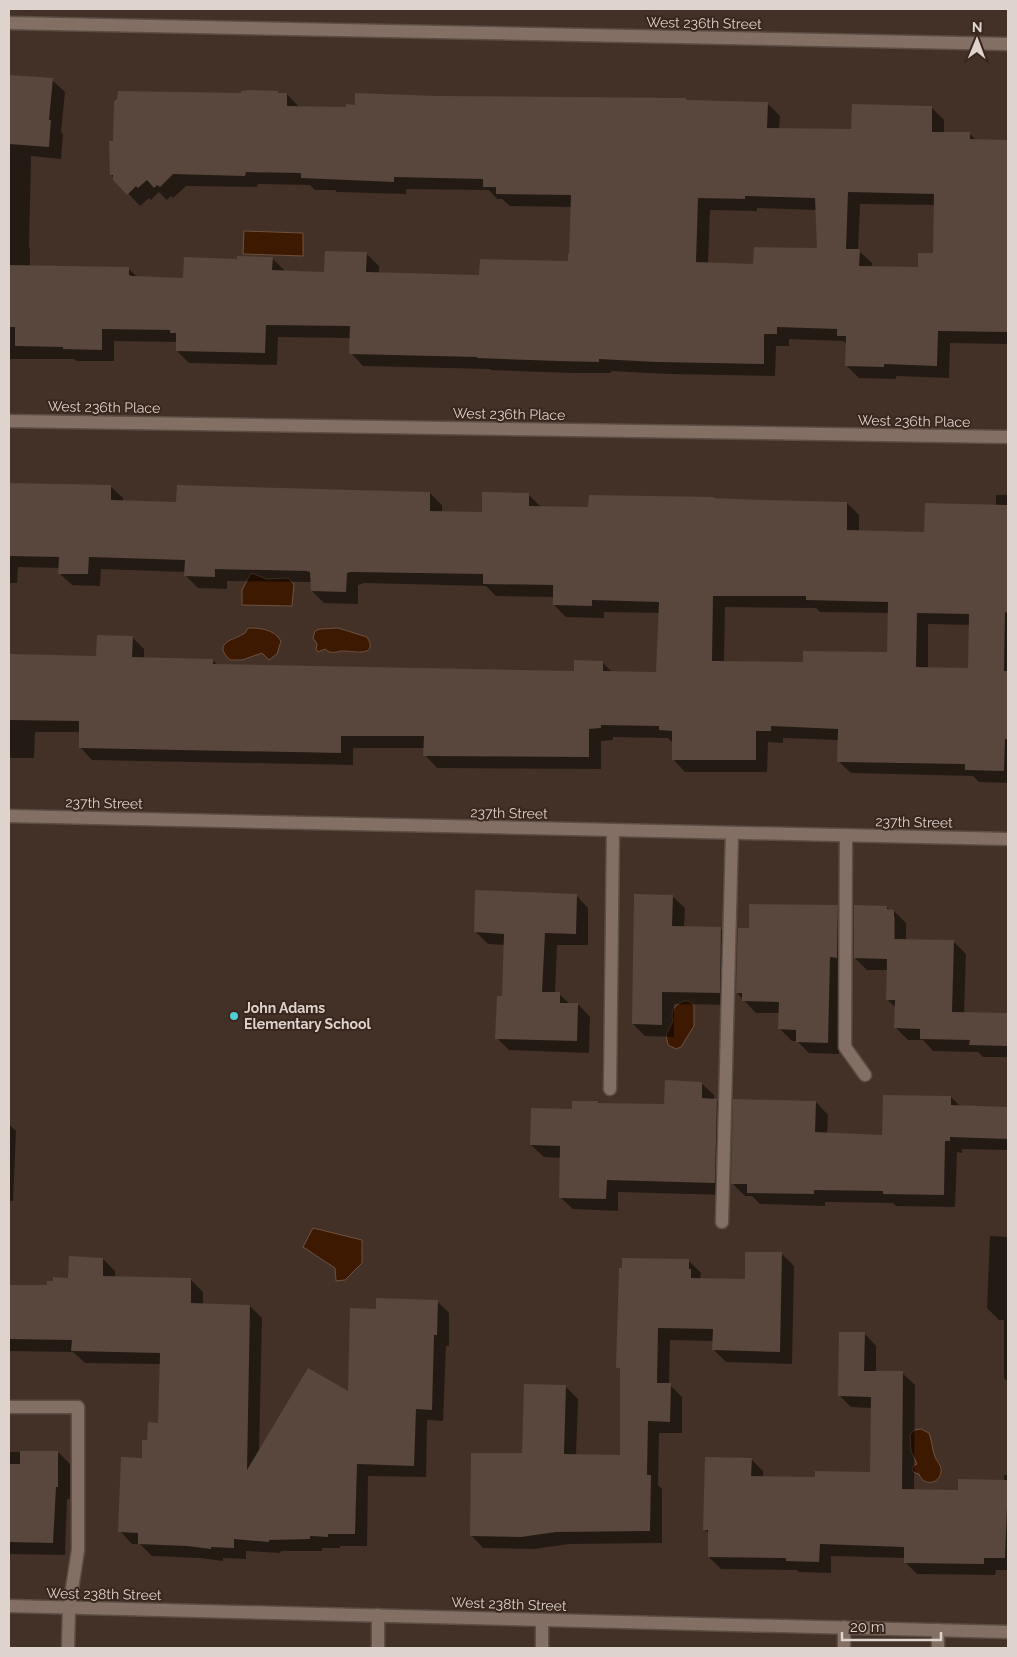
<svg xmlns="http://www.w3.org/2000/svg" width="1017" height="1657" font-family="Raleway,sans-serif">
	<rect width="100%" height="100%" fill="#433127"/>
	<path fill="#3d1902" stroke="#6e513f" d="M244,231l59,2v23l-60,-2z
		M251,573l16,6 21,-1 6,6 -2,22 -50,-1v-15z
		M248,628c12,0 26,1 33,13l-4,13 -8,6 -7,-7 -20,7h-12c-19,-18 5,-20 15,-27z
		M338,628l29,9c13,22 -17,13 -26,14 -4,1 -7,2 -12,1l-4,-3 -7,3 -2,-3 1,-5 -4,-6 2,-7 5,-2z
		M684,1001h5l5,4v21l-13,21 -5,2 -8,-4 -2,-10 7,-14c-3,-10 1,-16 11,-20z
		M313,1228l49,12v23l-17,17 -9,1 -1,-13 -32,-21z
		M921,1429l8,4c3,8 3,16 6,24 2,5 7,8 6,15 -2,13 -18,14 -22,2l-4,-1 -3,-3 1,-4 4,-2 -6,-13 -1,-17 5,-4z"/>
	<path fill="#0007" fill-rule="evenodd" d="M9,76l43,4 13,12 -4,40 2,2 -2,25 -30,-3 -2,92 1,1v17l98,2 10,10 46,1 54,-18 34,-3 13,13 41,2 40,-20 13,13v7l102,3 88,-14 3,-55 -62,-1 -8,-7h-5l-8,-9 -83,-1v5l-69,-2 -2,-2h-20l-5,-5 -52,-1 -1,3 -71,-1 -13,12 -2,-2 -4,4 -8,-8 -8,8 -2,-2 -9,8 -29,-31 131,-81 35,-2 2,2h8l12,13 49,1 339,-6 80,1 13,13 -1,13 74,1 79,-22 12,12v13l26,1 7,7h31v203l-58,-1 -1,35 -53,-2v3l-37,-1 -13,-13 1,-21 -4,-3 -54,-2v7h-13l-1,30 -106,-2 -58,-3v2h-39l-81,-3 -2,-1 -126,-3 -12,-13v-15l-73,-1 -1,28 -88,-2 -12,-12v-9l-63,-1v20h-38l-2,-2h-65zM860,204l76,1 -1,50 -16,14 -47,-1v-5l-14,-13zM757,208l60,2 1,39 -63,17 -47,-2 2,-54 47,1z
		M9,484l101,2 13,12v4l54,1 253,-10 12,12v7l41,1 45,-19 13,13 49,1 125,-8 132,3 12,12v17l67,1 70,-27v-11h12v288l-29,-1 -6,-6 -122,-3 -13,-12 1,-21 -56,-2v5l-15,-1 -1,30h-82l-12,-13 -1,-17 -4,-4 -55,-1v3l-12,1v28l-164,-1 -12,-13v-7h-72v17l-261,-5 -12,-13v-15h-45l-1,26h-25v-103l88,2 35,-20 12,12v10l68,1 6,5 357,7 27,-10 11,11 44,1 3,-61 -56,-1v6l-38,-1 -12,-12v-8l-58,-1 -10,-10 -122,-3 -6,2v19l-34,-1 -12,-12v-9l-85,-1v8l-29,-1 -12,-12v-4l-85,-3 -1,17 -28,-1 -13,-12 1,-5 -42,-1 -1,16h-8zM725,607l91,1 4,4 69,1 -1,40 -84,11 -80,-2zM928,624l42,1 -1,45 -41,-1z
		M576,895l12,13v37h-31l-2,48 4,1 11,10h8l12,13 -1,36 -80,-3 -12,-12 6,-41 2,-52 -17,-1 -12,-12z
		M672,896l13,12 -1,20 37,1 12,12 -1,64 -58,-1v33l-29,-1 -12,-12z
		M837,906l12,13 -7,50 -3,85 -30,-1 -12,-12h-5l-12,-12v-16h-24l-19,-20 13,-64z
		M887,907l4,4h3l12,12v18h47l13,13 -2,60 44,1v42h-25l-5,-5 -45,-1 -10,-11h-15l-12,-12v-20l-9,-9 1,-29h-21l-12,-12zM893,917h2v28h-3z
		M701,1083l13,12v5h3l12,12 -2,83 -109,-3v19l-45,-2 -13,-12 1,-39 -17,-1 -13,-12 42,-35 25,-8 2,3 65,1z
		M951,1097l10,10 47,1v42l-46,-1v4l-5,-1 -2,55 -59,-1 -3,-3 -68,-1v4l-65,-2 -8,-8h-7l-13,-13 84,-81 12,13 -1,19 57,2z
		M9,1124l7,7 -3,70h-4z
		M990,1236l18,1v145l-4,-4v-58h-5l-12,-12z
		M782,1254l12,12 -2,98 -66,-2 -12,-12v-9l-44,-1 -1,44 13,13v36h-23l-1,52 4,4v54l-93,1 -35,5 -51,-1 -12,-13 94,-149 13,13 -2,57h45l1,-85 -4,-4 70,-107 13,13 -1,6 46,1z
		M103,1259l12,12v6l76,3 12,12v13l47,1 12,12 -3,134 91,-59 27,-83 60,-9 12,12v33h-3l-3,75 -16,-1 -1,57 -58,-1 -1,70h-27v2h-18v3h-41l-1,2 -34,-2v8l-23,-1v3l-23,-3 -48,-2 -12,-12h-8l-12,-13 28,-89 11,-18 2,-60 -76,-1 -12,-11 -64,-1v-65h39l21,-7z
		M864,1333l12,13v26l26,1 13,12 -1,105 45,1 45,-10v-6h4v95h-12l-1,5 -78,-1 -12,-12v-4l-74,-2v17l-32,-1 -2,-2 -76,-1 -12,-12 1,-23 -6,-5 47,-70 12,12v7h53l55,-4 1,-66 -21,-1 -12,-12z
		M9,1452h49l12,12v35h-3l-2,56 -56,-1z"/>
	<path fill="#59463c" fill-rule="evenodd" d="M9,75l44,3 -4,42h2l-2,27 -40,-3z
		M252,90l26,1v2h9v13l59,1v-3l9,1v-12l83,3 248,2v2l82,2 -1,26 84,1 1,-25 80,2v26h38v7l38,1v192l-70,-1 -1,35 -53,-2v3l-39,-1 1,-30h-9v-7l-60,-2v7h-13v30l-108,-2 -57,-3v3l-40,-1 -82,-3v-1l-128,-3 1,-28 -84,-1 -1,28 -89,-2v-18h-6v-3l-68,-1v21l-39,-1v-2l-48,-1v-19h-6v-62l120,2v8l3,1 51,2 1,-21 53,2v-3l36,1 -1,13 52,2 1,-21 42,1 -1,20 113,3 1,-16 88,2v-7h1l2,-59 -75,-1v-7h-13v-8l-89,-2v5l-93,-4v-5l-55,-1 -1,4 -72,-2 -13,13 -3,-2 -3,3 -7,-8 -9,8 -2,-2 -9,9 -14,-15v-5h-3l-1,-34h4l1,-40 3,-2 1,-8 123,2v-2zM848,192l86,2 -1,59h-15v14l-59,-1 1,-17h-14zM745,196l70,2 2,50 -63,-1 -1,17 -57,-2 2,-64 47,1z
		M9,483l102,2v15l65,2 1,-17 253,7v19l52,1v-20l47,1v13l59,1 1,-12 125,2v1l46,2 87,2v28l77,2 1,-29 83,2v108l-3,-1 -1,59h4v68h-3l-1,32 -39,-1v-6l-128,-2 1,-33 -67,-3v5h-15v29h-84v-29l-13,-1v-4l-58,-1v3l-12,1v28l-166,-1 1,-20h-83v17l-262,-5v-27l-70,-1v-66l87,2 1,-21 36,1 -1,21 81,2v5l361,7v-11l29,1v10l53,1 3,-70 -67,-2v6l-39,-1v-20l-70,-1v-10l-132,-2 -4,1 -1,19 -35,-1 -1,-19 -4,-1 -91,-2v8l-31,-1 1,-16 -96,-3 -1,17h-30l1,-17 -50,-1zM713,596h93v4l82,2 -1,50 -84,-1v11l-91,-1zM917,613l52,1 -1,54 -52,-1z
		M475,890l102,4 -1,40 -31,-1 -3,59h18v11h18l-1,38 -82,-2 2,-43h5l2,-62 -30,-2z
		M634,894l39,1 -1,31 49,1 -1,66 -58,-1v33l-30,-1z
		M749,904l89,1 -1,53 -7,-1 -2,86 -32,-1v-12l-18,-1 1,-27 -37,-1v-8h-6l2,-65h11z
		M854,905l33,1v3l7,1v29l60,1 -2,72 56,1v33l-39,-1 1,-5 -50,-1v-10l-26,-1 1,-28h-9l1,-41 -33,-1z
		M665,1080l37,2v16l15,1 -2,84 -108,-3 -1,19 -47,-1 1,-52 -30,-1 1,-37 41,1v-8h26v2l66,1z
		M883,1095l68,1v9l57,2v32l-58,-2v4h-5l-1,54 -61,-1v-3l-69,-1v4l-67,-1v-9h-16l2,-85 83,2 -1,31 67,3z
		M745,1252h37l-2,100 -68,-2 1,-21 -55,-1 -1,55h14l-1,39 -22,-1 -1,54h4l-1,56 -94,1 -35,5 -51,-1 1,-83h51l2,-69 42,1 -2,69 56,1v-87h-4l3,-100h3v-10l67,1v10h2v9l54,1z
		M69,1256l34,2v18l88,2v25l59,2 -3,165 61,-102 40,23 2,-83 26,1v-11l62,2 -1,35h-3l-2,75 -16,-1 -2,57 -57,-2 -2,70h-27v3l-18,-1v3l-41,1v2l-35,-3v9l-23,-1v2l-24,-3 -49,-2v-11l-20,-1 3,-75 21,1v-18h5l1,-18 10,1 2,-70 -89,-2 1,-11 -63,-1v-54h38v-4h6v-4l15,1z
		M839,1332h26l-1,39h39l-1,118 56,1v-11l50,1 -3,78h-21v6l-80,-1v-16l-84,-3 -1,18 -33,-1v-3l-78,-1v-27h-5l2,-73 47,1 -1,18 64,1v-6l55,1 1,-75 -33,-1z
		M20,1451h38v36h-2l-3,56 -44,-1v-78h11z"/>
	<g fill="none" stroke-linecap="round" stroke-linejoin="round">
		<defs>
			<path id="lane" d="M846,835l-1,212 20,28
				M610,1089l3,-259
				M722,1222l10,-389
				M9,1407h69v143l-9,58 -1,40
				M542,1620v28
				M378,1648v-33
				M844,1648v-21
				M938,1648v-18"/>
			<path id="street" d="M9,23l999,21
				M9,421l999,16
				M9,816l999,23
				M9,1606l999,26"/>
		</defs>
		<use href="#lane" stroke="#5c4d45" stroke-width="15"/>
		<use href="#street" stroke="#5c4d45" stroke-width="15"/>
		<use href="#lane" stroke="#836f64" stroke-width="12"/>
		<use href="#street" stroke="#836f64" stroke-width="12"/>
	</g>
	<circle fill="#51ccd2" stroke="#39271e" stroke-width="2" cx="234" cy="1016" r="5"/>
	<g text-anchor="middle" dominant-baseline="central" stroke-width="4" stroke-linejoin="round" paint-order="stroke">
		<g font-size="14" fill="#dfd3cd" stroke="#39271e">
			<text transform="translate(704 23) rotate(1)">West 236th Street</text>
			<text transform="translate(104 407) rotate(1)">West 236th Place</text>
			<text transform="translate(509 414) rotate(1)">West 236th Place</text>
			<text transform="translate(914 421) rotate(1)">West 236th Place</text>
			<text transform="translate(104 803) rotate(1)">237th Street</text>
			<text transform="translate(509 813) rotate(1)">237th Street</text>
			<text transform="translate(914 822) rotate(1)">237th Street</text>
			<text transform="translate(104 1594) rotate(1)">West 238th Street</text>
			<text transform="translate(509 1604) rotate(2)">West 238th Street</text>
		</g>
		<g font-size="14" font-weight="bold" fill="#dfd3cd" stroke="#39271e" text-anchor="start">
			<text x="244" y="1008">John Adams<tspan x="244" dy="16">Elementary School</tspan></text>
		</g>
	</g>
	<rect width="1017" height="1657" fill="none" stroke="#dfd3cd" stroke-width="20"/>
	<g transform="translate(977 40) rotate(1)" stroke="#39271e" stroke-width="4" paint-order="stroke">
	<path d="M0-4L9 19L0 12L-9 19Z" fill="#dfd3cd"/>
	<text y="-8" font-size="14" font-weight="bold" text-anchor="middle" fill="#dfd3cd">N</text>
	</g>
	<path d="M842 1632v8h99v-8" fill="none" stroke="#dfd3cd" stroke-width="2.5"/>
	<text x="850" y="1632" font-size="15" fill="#dfd3cd" stroke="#39271e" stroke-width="4" paint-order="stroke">20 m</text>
</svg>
